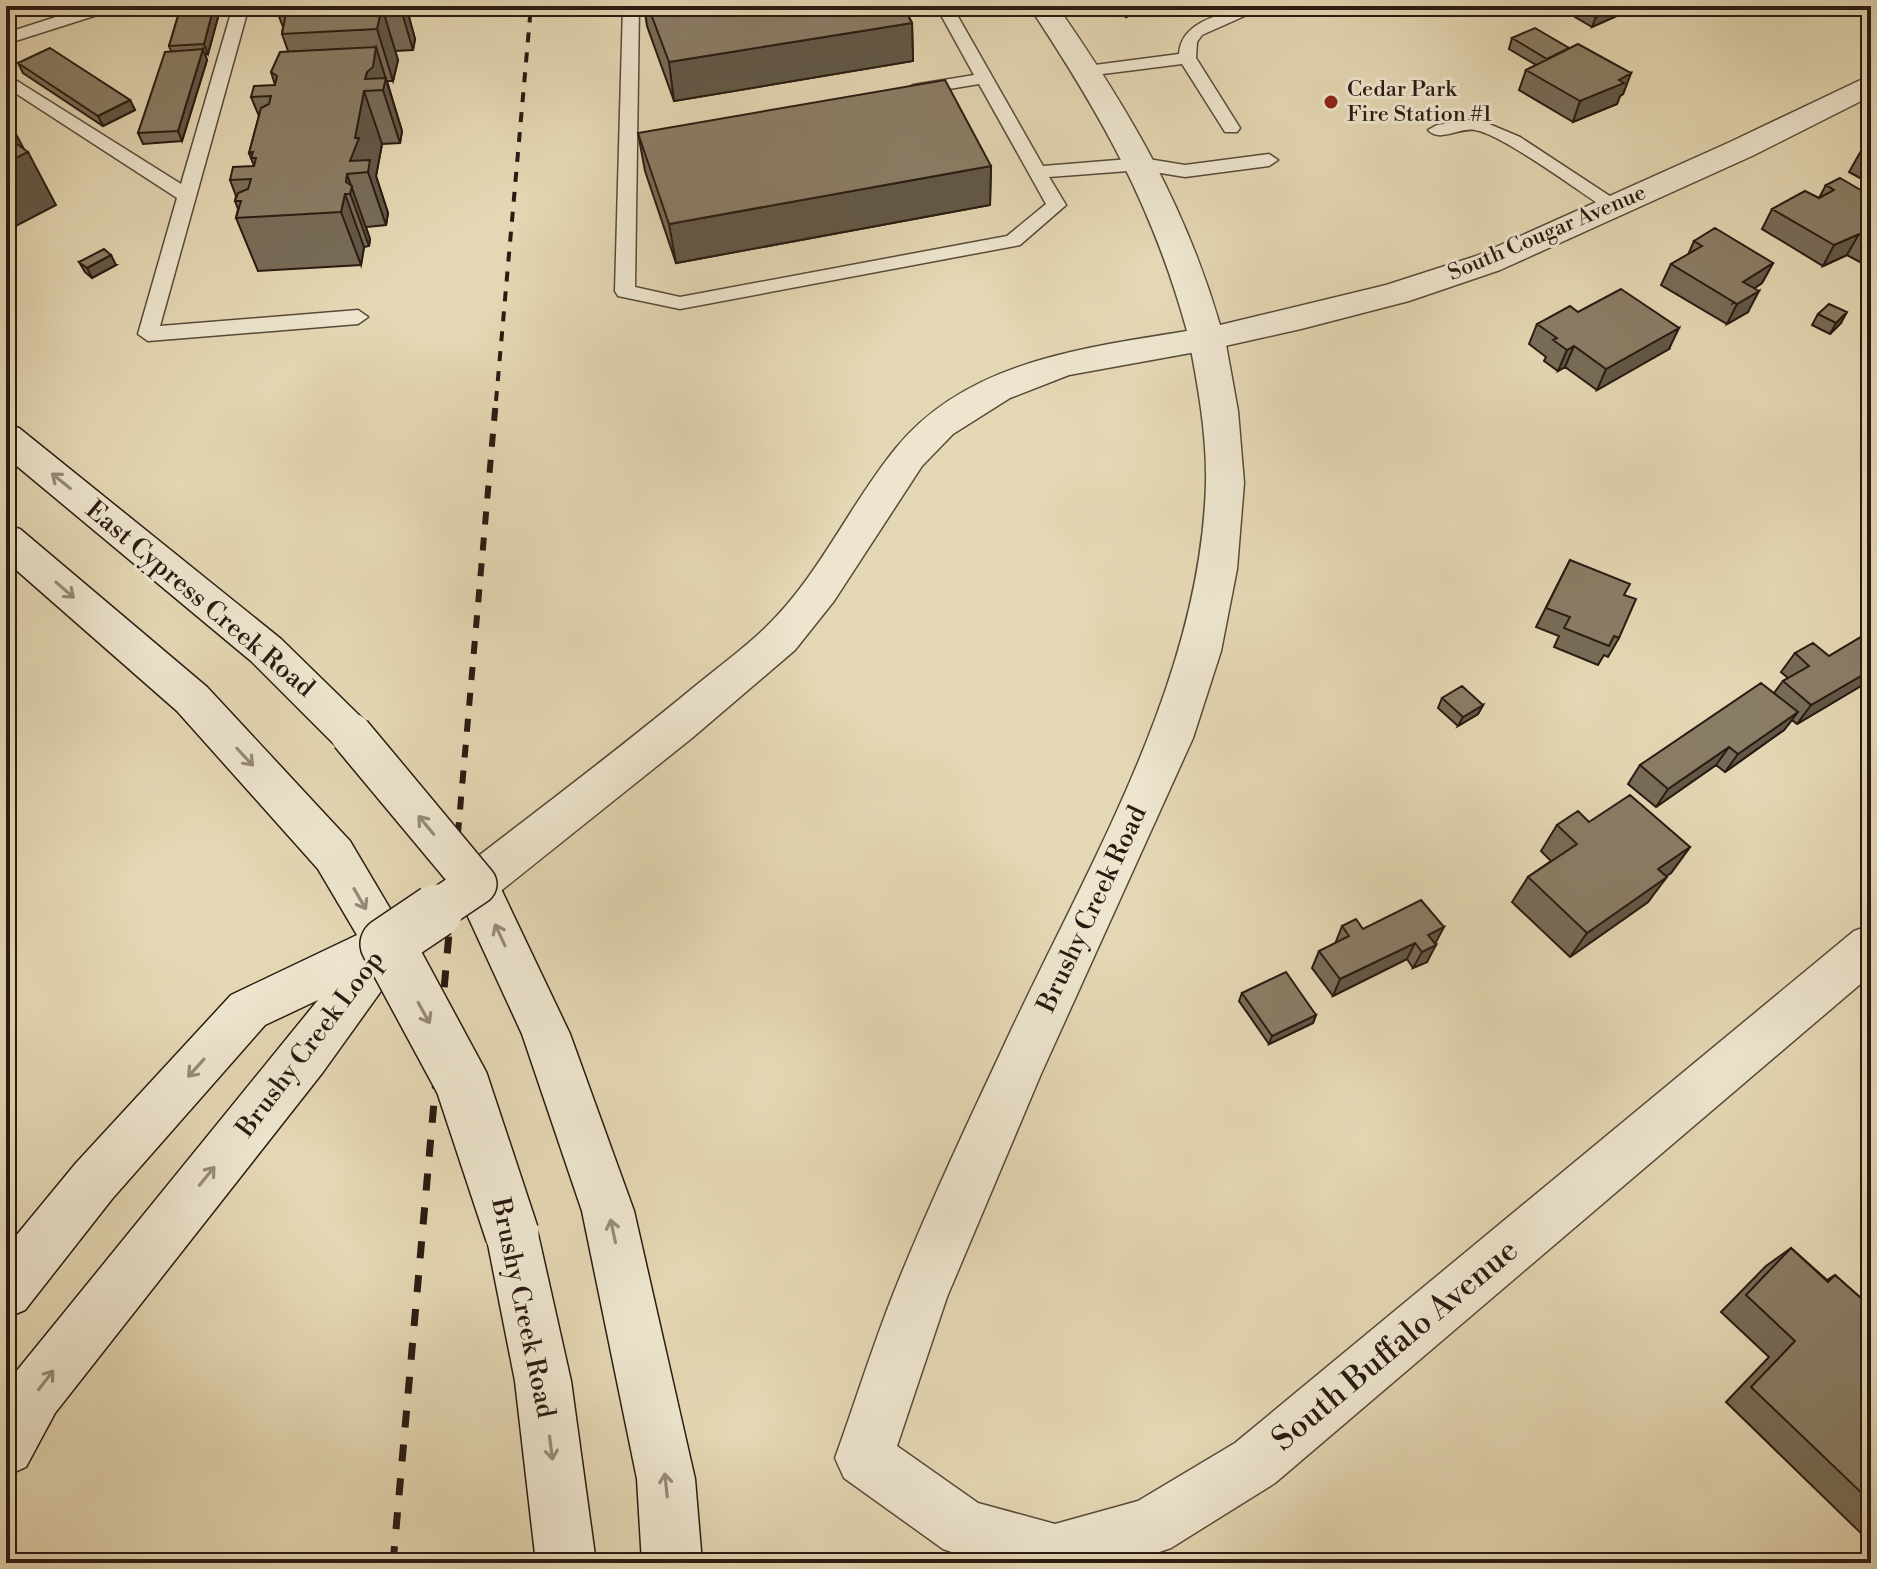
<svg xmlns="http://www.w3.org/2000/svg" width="1877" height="1569" font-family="'Libre Bodoni',serif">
	<rect width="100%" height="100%" fill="#e4d7b3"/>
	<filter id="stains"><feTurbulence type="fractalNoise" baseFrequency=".0025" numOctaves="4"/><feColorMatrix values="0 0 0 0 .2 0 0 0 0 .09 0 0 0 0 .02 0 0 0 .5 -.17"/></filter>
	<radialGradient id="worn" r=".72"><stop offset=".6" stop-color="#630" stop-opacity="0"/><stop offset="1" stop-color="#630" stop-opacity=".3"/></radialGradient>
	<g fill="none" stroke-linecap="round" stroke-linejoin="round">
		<defs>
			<path id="service" d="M90,6h25l-2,4 -107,34v-11z
				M233,6h16l-89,320 198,-16 10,7 -10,7 -210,17 -10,-7 39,-136 -171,-111v-13l175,110z
				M623,6h16l-4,281 45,10 327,-61 39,-32 -67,-120 -66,11 -9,-5 9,-5 61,-10 -38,-69h16l91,160 99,-8 43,7 84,-11 9,6 -9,6 -84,11 -43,-7 -93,7 17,28 -46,40 -340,64 -62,-13 -3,-5z
				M1244,6h23l-65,29 -5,7 -1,16 44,70 -3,4h-12l-43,-68 -95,12 -9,-5 9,-5 92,-12c2,-32 39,-38 65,-48z
				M1477,119l43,18 105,69 -10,6 -7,-2c-27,-17 -106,-76 -133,-80 -15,-3 -35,13 -47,0l9,-5z"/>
			<path id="minor" d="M1207,328l12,3 6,8 13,72 6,72 -7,86 -16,82 -28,87 -152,336 -94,223 -50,149 81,57 77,21 83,-23 97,-58 619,-512 17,-6v50l-596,508 -104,65 -44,15h-144l-40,-14 -99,-71 -9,-20c20,-55 37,-111 59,-166 32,-80 69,-159 106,-238 82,-179 201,-369 206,-571 1,-48 -8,-97 -17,-144l6,-8z"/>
			<path id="tertiary" d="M1029,6h28c72,104 127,196 163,319l166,-40 90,-29 254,-114 141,-67v21l-119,60 -252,114 -91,31 -108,28 -94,21 -138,25 -59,23 -57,36 -31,32 -88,135 -39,49 -103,88 -200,160 -16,6 -16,-6 -7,-14 7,-14c78,-60 158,-120 234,-183 23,-19 48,-37 70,-58 55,-52 85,-124 132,-181 71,-87 188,-100 291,-117 -35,-127 -86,-216 -158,-325z"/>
			<path id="secondary" d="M6,424l13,4 262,211 85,83 6,12 -6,12 -15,5 -15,-5 -85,-85 -245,-204z
				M6,525l14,4 187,158 143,154 61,103 -7,15 -81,113 -268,341 -29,54 -20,9v-86l9,-17 303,-373 -53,25 -153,174 -87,111 -19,8v-70l70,-85 155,-168 126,-60 -39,-66 -141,-158 -171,-150z
				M476,864l16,6 78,164 64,177 61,268 7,84h-60l-5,-84 -55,-268 -60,-177 -69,-150 7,-14z
				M512,1208l19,8 7,18 33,147 25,182h-60l-21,-182 -29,-147 7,-18z"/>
		</defs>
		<use href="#service" stroke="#584a3a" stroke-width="3"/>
		<use href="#minor" stroke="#584a3a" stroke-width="3"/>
		<use href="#tertiary" stroke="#584a3a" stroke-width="3"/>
		<use href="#secondary" stroke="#291b12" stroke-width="3"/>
		<use href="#service" fill="#ede5ce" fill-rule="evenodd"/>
		<use href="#minor" fill="#ede5ce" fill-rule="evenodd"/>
		<use href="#tertiary" fill="#ede5ce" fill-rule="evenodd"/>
		<use href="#secondary" fill="#ede5ce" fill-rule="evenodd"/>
		<path stroke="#291b12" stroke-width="4" stroke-dasharray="10 10" stroke-linecap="butt" d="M496,401l35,-395"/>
		<path stroke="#291b12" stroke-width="6" stroke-dasharray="13 13" stroke-linecap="butt" d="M451,913l45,-514"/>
		<path stroke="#291b12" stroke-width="7" stroke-dasharray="17 17" stroke-linecap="butt" d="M393,1563l58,-652"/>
		<defs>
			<path id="secondary-bridge-far1" d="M351,734l125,150 -43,29"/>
			<path id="secondary-bridge" d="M436,911l-49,33 75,139 50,151"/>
		</defs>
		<use href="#secondary-bridge-far1" stroke="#291b12" stroke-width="44" stroke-linecap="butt"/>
		<use href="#secondary-bridge" stroke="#291b12" stroke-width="56" stroke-linecap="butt"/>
		<use href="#secondary-bridge-far1" stroke="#ede5ce" stroke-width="41"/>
		<use href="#secondary-bridge" stroke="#ede5ce" stroke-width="53"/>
	</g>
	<path fill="#776c58" stroke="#291b12" stroke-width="2" d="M181,6h40l-13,48h-3l2,6 -25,81 -39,3 -5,-11 33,-82 -2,-5z
		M275,6h131l9,33 -2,11 -18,1 3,9 -5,21h-6l15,50 -2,12 -18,1 -6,32 12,37 -2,12 -20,2 4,12 -1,7 -5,1 -3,18 -103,6 -22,-53 2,-9 -3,-8 1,-5 -6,-16 24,-14 -5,-13 10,-37 -8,-19 24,-12 -4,-13 17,-21 -6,-17 1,-7z
		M644,6h259l9,17 1,38 -239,40 -27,-75z
		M1109,6h45l-28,11z
		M1472,6h20l-11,5z
		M1581,6h50l-1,4 -38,17 -17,-10 4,-10z
		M1512,38l57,10 62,25 -8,21 -3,2 -3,8 -44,18 -54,-32 7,-20 10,-5 -27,-16z
		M18,63l112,37 5,10 -32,16 -80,-53z
		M638,133l353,33 -1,39 -314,58 -31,-92z
		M1871,135v49l-22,-12 17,-30z
		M1826,185l45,11v72l-24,-13 -24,11 -61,-37 10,-20 47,-11z
		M1694,241l79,22 -11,20 -8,5 -6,24 -21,12 -66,-39 10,-21 17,-9z
		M79,262l37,3 -24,13 -7,-6z
		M1578,312l91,37 -72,41 -32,-23 -7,4 -14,-10 2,-4 -17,-13 8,-20z
		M1818,314l23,9 -11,11 -18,-9z
		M1570,560l54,35 -5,43 -11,19 -4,-2 -6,10 -44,-18 5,-11 -23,-9z
		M1871,631v49l-74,44 -5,-4 -8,10 -59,42 -9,-7 -60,42 -28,-23 12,-19 134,-72 9,-12 5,-3 -7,-6 14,-19 34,3z
		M1442,698l41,7 -5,9 -20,12 -20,-18z
		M1589,822l101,25 -19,26 -5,3 -18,26 -78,55 -58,-55 16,-25 23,-16 -10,-10 16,-26z
		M1342,926l21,3 72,15 -8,18 -14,6 -6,-9 -74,37 -21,-28 7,-17 16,-7z
		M1242,993l74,22 -3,8 -44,21 -30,-43z
		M1791,1248l36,32 8,-5 36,32v236l-145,-141 43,-45 -48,-45 45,-46z"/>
	<path fill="#615847" stroke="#291b12" stroke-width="2" d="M214,6h7l-13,48 -4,-10z
		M379,6h3v1l16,53 -5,21 -16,-52z
		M400,6h6l9,33 -2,11z
		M1127,6h27l-28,11z
		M1482,6h10l-11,5z
		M1620,6h11l-1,4 -38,17 4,-10z
		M912,23l1,38 -239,40 -5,-39z
		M376,47l26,84 -2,12 -17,-53 -18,-11 2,-7z
		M203,49l4,11 -25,81 -4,-10z
		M1631,73l-8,21 -3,2 -3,8 -44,18 7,-21z
		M364,91l18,53 -6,32 12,37 -2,12 -18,-53 -18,-11z
		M130,100l5,10 -32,16 -5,-10z
		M9,121l17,32 2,-1 28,53 -50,26v-109z
		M991,166l-1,39 -314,58 -7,-39z
		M347,174l23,65 -1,7 -23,-64z
		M345,194l19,53 -3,18 -20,-53z
		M1859,234l-12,21 -24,11 11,-21z
		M111,255l5,10 -24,13 -5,-10z
		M1773,263l-11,20 -29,20 10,-21z
		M1759,291l-11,21 -21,12 10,-20z
		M1847,312l-6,11 -11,11 6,-11z
		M1679,328l-10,21 -72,41 9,-21z
		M1574,346l-9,21 -7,4 9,-21z
		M1871,670v10l-74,44 14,-19z
		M1483,705l-5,9 -20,12 5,-9z
		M1798,712l-14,18 -59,42 13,-18z
		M1729,747l-13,18 -60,42 12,-18z
		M1690,847l-19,26 -31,21 18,-25z
		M1667,877l-19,25 -78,55 17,-24z
		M1444,927l-9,17 -7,-9z
		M1415,943l-8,16 -74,37 7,-17z
		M1436,945l-9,17 -14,6 9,-16z
		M1316,1015l-3,8 -44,21 3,-8z"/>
	<path fill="#8a7d66" stroke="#291b12" stroke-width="2" d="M181,6h33l-10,38 -35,2z
		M293,6h87l2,1 -5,22 -95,5 4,-21 6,-3z
		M648,6h255l9,17 -243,39z
		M1581,6h39l-24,11 -17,-10z
		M1535,28l34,20 -22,11 -35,-21z
		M1578,44l53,29 -12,7 5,3 -44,18 -54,-31z
		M376,47l-3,20 -6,5 -2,7 21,-1 -3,12 -19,1 -9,47h4l-9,23 20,-1 -2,12 -21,2 -1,8 6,4 -2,8h-5l-4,18 -105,6 5,-17h-6l3,-8 10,-4 3,-10 -21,1 3,-13 21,-1 2,-8h-5l2,-6 -4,1 12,-45 8,-4 2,-8 -20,1 3,-11 21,-1 2,-9 -6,-4 9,-20z
		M50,48l80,52 -32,16 -80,-53z
		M203,49l-25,82 -40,2 27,-81z
		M945,80l46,86 -322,58 -31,-91z
		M6,134l7,4 -3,1 18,13 -22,11z
		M1840,178l31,18v45l-12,-7 -25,11 -62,-36 33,-18 14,7 15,-8 -8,-5z
		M1715,228l58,35 -30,19 16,9 -22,13 -66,-40 31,-18 -8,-5z
		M104,249l7,6 -24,13 -8,-6z
		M1621,289l58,39 -73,41 -32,-23 -7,4 -14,-10 4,-2 -20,-14 33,-18 8,6z
		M1829,304l18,8 -11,11 -18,-9z
		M1570,560l60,24 -6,11 12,4 -17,39 -5,-2 -5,10 -45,-18 6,-11 -24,-9z
		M1871,631v39l-60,35 -28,-24 26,-15 -14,-13 18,-10 16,13z
		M1761,683l37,29 -60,42 -9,-7 -61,42 -28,-24z
		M1462,686l21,19 -20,12 -21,-19z
		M1630,795l60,52 -32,22 9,8 -80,56 -59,-56 49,-33 -20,-19 21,-14 11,11z
		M1421,900l23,27 -16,8 8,10 -14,7 -7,-9 -75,36 -21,-28 30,-15 -7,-10 14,-7 7,10z
		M1286,972l30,43 -44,21 -30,-43z
		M1791,1248l37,34 7,-7 36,32v195l-120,-115 44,-46 -49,-46z"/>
	<defs><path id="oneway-shaft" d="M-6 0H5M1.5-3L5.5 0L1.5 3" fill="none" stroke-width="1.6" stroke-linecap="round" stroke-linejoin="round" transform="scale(2)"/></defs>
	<g stroke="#958a79">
		<use href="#oneway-shaft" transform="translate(61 481) rotate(-141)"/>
		<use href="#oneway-shaft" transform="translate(65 590) rotate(41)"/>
		<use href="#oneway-shaft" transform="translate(245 757) rotate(47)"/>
		<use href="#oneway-shaft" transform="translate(426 825) rotate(-130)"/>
		<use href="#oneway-shaft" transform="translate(360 899) rotate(60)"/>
		<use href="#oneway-shaft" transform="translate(500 935) rotate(-115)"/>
		<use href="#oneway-shaft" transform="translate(424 1013) rotate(61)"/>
		<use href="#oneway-shaft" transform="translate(196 1068) rotate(132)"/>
		<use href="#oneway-shaft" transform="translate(207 1176) rotate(-51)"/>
		<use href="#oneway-shaft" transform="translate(613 1231) rotate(-102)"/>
		<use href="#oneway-shaft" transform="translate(46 1380) rotate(-52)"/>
		<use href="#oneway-shaft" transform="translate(551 1448) rotate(83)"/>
		<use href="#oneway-shaft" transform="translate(666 1485) rotate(-96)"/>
	</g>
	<circle fill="#8f2418" stroke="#ede5ce" stroke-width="3" cx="1331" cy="102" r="8"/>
	<g text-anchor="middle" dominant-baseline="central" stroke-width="6" stroke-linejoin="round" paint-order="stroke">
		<g font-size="22" fill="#291b12" stroke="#ede5ce" text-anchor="start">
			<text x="1347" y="89">Cedar Park<tspan x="1347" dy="25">Fire Station #1</tspan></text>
		</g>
		<g font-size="22" fill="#291b12" stroke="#ede5ce">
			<text transform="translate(1547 233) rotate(-23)">South Cougar Avenue</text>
		</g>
		<g font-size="26" fill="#291b12" stroke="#ede5ce">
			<text transform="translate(200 599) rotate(40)">East Cypress Creek Road</text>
			<text transform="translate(1092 909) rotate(-65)">Brushy Creek Road</text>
			<text transform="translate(310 1044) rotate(-53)">Brushy Creek Loop</text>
			<text transform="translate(523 1308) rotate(78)">Brushy Creek Road</text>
		</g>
		<g font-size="32" fill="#291b12" stroke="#ede5ce">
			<text transform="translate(1395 1345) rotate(-40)">South Buffalo Avenue</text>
		</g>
	</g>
	<rect width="1877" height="1569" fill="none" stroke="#e4d7b3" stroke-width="32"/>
	<rect x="8" y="8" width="1861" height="1553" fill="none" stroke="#291b12" stroke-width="4"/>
	<rect x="16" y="16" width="1845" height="1537" fill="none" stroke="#291b12" stroke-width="2"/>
	<rect width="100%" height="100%" filter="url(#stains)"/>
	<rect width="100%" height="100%" fill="url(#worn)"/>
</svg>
